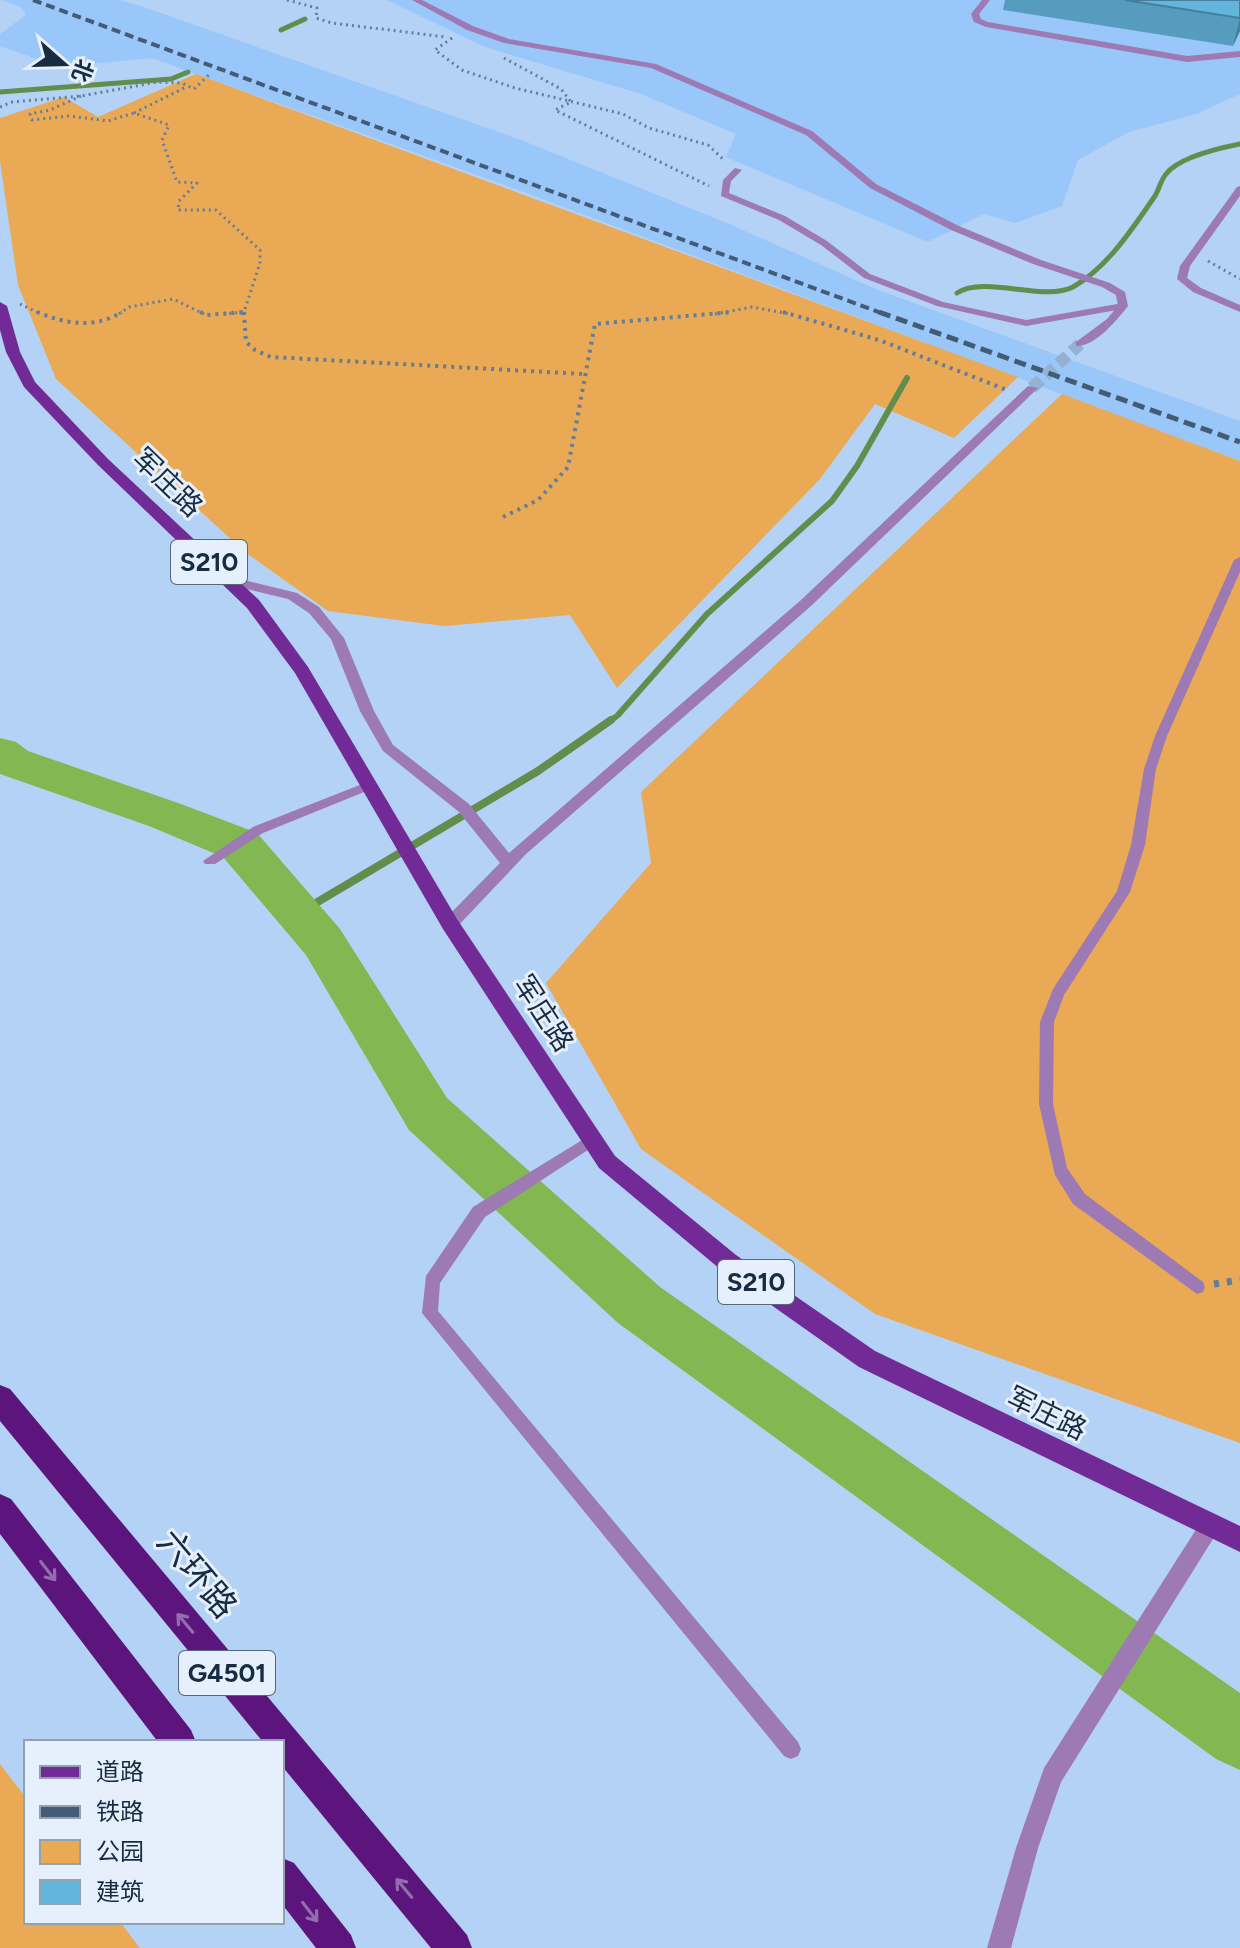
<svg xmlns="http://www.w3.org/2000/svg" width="1240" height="1948" font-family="Figtree,'Noto Sans SC',sans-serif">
	<rect width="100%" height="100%" fill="#b3d2f5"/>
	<path fill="#99c7fa" d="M2,0h117l19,5 383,135 206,83 151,67 362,131v40l-722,-271 -366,-132 -93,9 -59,-21v-12l26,-19 -5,-8z
		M387,0h853v94l-44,20 -67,18 -51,28 -16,46 -47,17 -31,-9 -56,28 -202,-85 10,-23 -95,-40 -156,-47z"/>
	<path fill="#e9a955" d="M196,74l822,303 -64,61 -79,-34 -55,75 -203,209 -47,-73 -126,11 -116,-15 -83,-59 -189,-173 -38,-94 -18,-124v-43l64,-21 34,20z
		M1062,394l178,67v982l-365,-129 -234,-165 -95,-166 105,-120 -10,-71z
		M0,1764l26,34v124h94l20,26h-140z"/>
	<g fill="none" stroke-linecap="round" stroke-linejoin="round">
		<path stroke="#638d4c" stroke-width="5" d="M281,30l24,-11
			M0,92l171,-13 17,-7
			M957,293c28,-18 87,9 116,-6 35,-20 59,-58 82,-91 4,-7 6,-16 11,-22 13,-17 54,-26 74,-30"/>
		<path stroke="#638d4c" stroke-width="6" d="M609,722l9,-7 89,-101 125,-113 25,-35 50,-88"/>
		<path stroke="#638d4c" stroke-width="8" d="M299,913l239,-142 73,-51"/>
		<path fill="#83b751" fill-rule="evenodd" d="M0,738l16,4 12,9 153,53 76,29 83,96 107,169 213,189 580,406v77l-24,-11 -598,-436 -209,-193 -103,-175 -83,-98 -74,-31 -149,-52z"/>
		<path stroke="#94b1d1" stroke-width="12" stroke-dasharray="12 6" stroke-linecap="butt" d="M1032,388l48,-44"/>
		<path stroke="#647e9a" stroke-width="3" stroke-dasharray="2 4" stroke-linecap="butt" d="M287,0l30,8 -1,10 16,5 114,14
			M452,38l-17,12 27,20 53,18 108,26 26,14 59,17 16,15
			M504,58l57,31 10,13 -16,8 154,76
			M81,96l-31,14 -20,4 2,6 37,-4 39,5 26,-8 35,12 -7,15 15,42 20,1 -18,18 -1,9h38l44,40v13l-16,49 -20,2
			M0,107l12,-5 69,-6 77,-14 24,1 12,6 17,-16
			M134,113l52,-26
			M1208,261l32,18
			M20,304l21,10
			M119,314l10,-7 44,-8 31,15
			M715,314l37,-7 38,7"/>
		<path stroke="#647e9a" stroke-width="4" stroke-dasharray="3 5" stroke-linecap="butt" d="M37,312c28,12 58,17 85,0
			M200,312l7,3 37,-3
			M244,312l2,30 9,8 16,7 313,17
			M783,312l96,28 128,50
			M503,517l35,-17 30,-33 27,-143 138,-12"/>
		<path stroke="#647e9a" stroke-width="7" stroke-dasharray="5 8" stroke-linecap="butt" d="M1214,1284l26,-4"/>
		<path fill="#9d7ab3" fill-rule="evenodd" d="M735,168l7,2 -11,11 -2,12 56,23 42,25 43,33 73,28 83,18 97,-17 5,3 -5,3 -97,17 -89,-20 -73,-28 -43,-33 -42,-25 -58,-24 2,-16z
			M1240,557v15l-73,164 -11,33 -11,76 -15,47 -66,103 -10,27 -1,82 14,64 18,26 118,88 2,5 -2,5 -6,2 -124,-90 -18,-29 -16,-71 1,-82 13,-33 64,-98 14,-46 13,-76 11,-33 79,-176z
			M370,781l4,1 2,3 -2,3 -111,45 -48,31h-10l-2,-3 50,-34z
			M592,1134l5,2 3,4 -3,4 -112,73 -45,66 -2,28 360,431 3,7 -3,7 -7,3 -7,-3 -362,-443 4,-37 47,-69z"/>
		<path fill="#9d7ab3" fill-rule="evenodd" d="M412,0h10l51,26 36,13 147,25 156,67 64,53 83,42 82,34 69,23 15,9 3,14c-11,14 -33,41 -52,40v-4l31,-23 11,-13 -2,-11 -14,-8 -69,-23 -82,-34 -81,-42 -64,-53 -155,-67 -147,-25 -37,-13z
			M982,0h8l-11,14 2,5 7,3 199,34 53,-5v6l-53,5 -201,-35 -12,-5 -3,-8z
			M1240,186v10l-50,70 -3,12 14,10 39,17v7l-47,-20 -16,-13 3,-13 57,-79z
			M1028,386l10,2 -227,218 -285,248 -70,74 -6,2 -8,-6 2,-4 56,-57 -41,-51 -76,-61 -23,-40 -29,-72 -22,-26 -21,-14 -66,-16 -1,-3 6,-4 70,17 22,14 25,31 30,73 19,34 76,59 40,49 292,-253z
			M1211,1514l7,3 3,7 -3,7 -157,251 -23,66 -27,100h-24l29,-100 28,-80 160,-251z"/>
		<path fill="#712a96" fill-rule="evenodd" d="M0,302l7,4 13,46 15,30 73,77 151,141 49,67 149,252 158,237 121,99 139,96 365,175v26l-381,-185 -139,-98 -121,-101 -156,-239 -148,-256 -48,-65 -149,-143 -74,-78 -18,-35 -6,-22z"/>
		<path fill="#5b157c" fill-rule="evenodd" d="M0,1385l10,4 457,546 5,13h-41l-149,-182v-24h-19l-263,-321z
			M0,1494l11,5 180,231 5,12h-38l-158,-208z
			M282,1858l12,5 57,72 5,13h-40l-34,-44z"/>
		<path stroke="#435b75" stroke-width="4" stroke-dasharray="9 5" stroke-linecap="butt" d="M33,0l851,314"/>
		<path stroke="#435b75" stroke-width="5" stroke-dasharray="12 6" stroke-linecap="butt" d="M879,312l361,130"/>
	</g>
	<path fill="#559cbe" d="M1005,0h235v31l-7,15 -230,-36z"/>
	<path fill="#457f9b" d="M1240,18v13l-7,15z"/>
	<path fill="#63b5dd" stroke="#457f9b" stroke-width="2" d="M1125,0h115v18z"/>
	<defs><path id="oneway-shaft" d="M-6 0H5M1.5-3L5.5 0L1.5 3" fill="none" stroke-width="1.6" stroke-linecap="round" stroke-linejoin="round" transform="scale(2)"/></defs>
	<g stroke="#936daf">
		<use href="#oneway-shaft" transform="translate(48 1571) rotate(52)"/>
		<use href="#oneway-shaft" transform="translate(185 1623) rotate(-130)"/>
		<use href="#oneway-shaft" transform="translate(404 1888) rotate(-130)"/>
		<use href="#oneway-shaft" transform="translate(310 1912) rotate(52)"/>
	</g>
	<g text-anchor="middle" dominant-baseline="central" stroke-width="6" stroke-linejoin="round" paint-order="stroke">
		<g fill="#e6f0fc" stroke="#55677a" stroke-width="2">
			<rect x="171" y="540" width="76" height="44" rx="6"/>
			<rect x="718" y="1260" width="76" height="44" rx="6"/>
			<rect x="179" y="1651" width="96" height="44" rx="6"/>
		</g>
		<g font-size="26" font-weight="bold" fill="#172c42">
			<text x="209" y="562">S210</text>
			<text x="756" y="1282">S210</text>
			<text x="227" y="1673">G4501</text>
		</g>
		<g font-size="28" fill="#172c42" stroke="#e6f0fc">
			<text transform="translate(168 482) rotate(44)">军庄路</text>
			<text transform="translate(544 1013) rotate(57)">军庄路</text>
			<text transform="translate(1047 1413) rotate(26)">军庄路</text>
		</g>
		<g font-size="34" fill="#172c42" stroke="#e6f0fc">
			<text transform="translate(197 1574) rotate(50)">六环路</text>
		</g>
	</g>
	<rect x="24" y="1740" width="260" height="184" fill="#e6f0fc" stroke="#93a2b2" stroke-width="2"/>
	<rect x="40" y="1766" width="40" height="12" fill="#712a96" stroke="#93a2b2" stroke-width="2"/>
	<text x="96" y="1780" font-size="24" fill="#172c42">道路</text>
	<rect x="40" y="1806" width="40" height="12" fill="#435b75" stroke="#93a2b2" stroke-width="2"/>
	<text x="96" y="1820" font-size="24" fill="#172c42">铁路</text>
	<rect x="40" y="1840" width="40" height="24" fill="#e9a955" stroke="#93a2b2" stroke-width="2"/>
	<text x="96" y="1860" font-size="24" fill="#172c42">公园</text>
	<rect x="40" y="1880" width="40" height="24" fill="#63b5dd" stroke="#93a2b2" stroke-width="2"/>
	<text x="96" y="1900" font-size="24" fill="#172c42">建筑</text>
	<g transform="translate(64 64) rotate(110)" stroke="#e6f0fc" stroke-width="6" paint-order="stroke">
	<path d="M0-6L14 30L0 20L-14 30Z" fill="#172c42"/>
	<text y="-12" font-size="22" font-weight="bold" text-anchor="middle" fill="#172c42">北</text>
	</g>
</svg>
